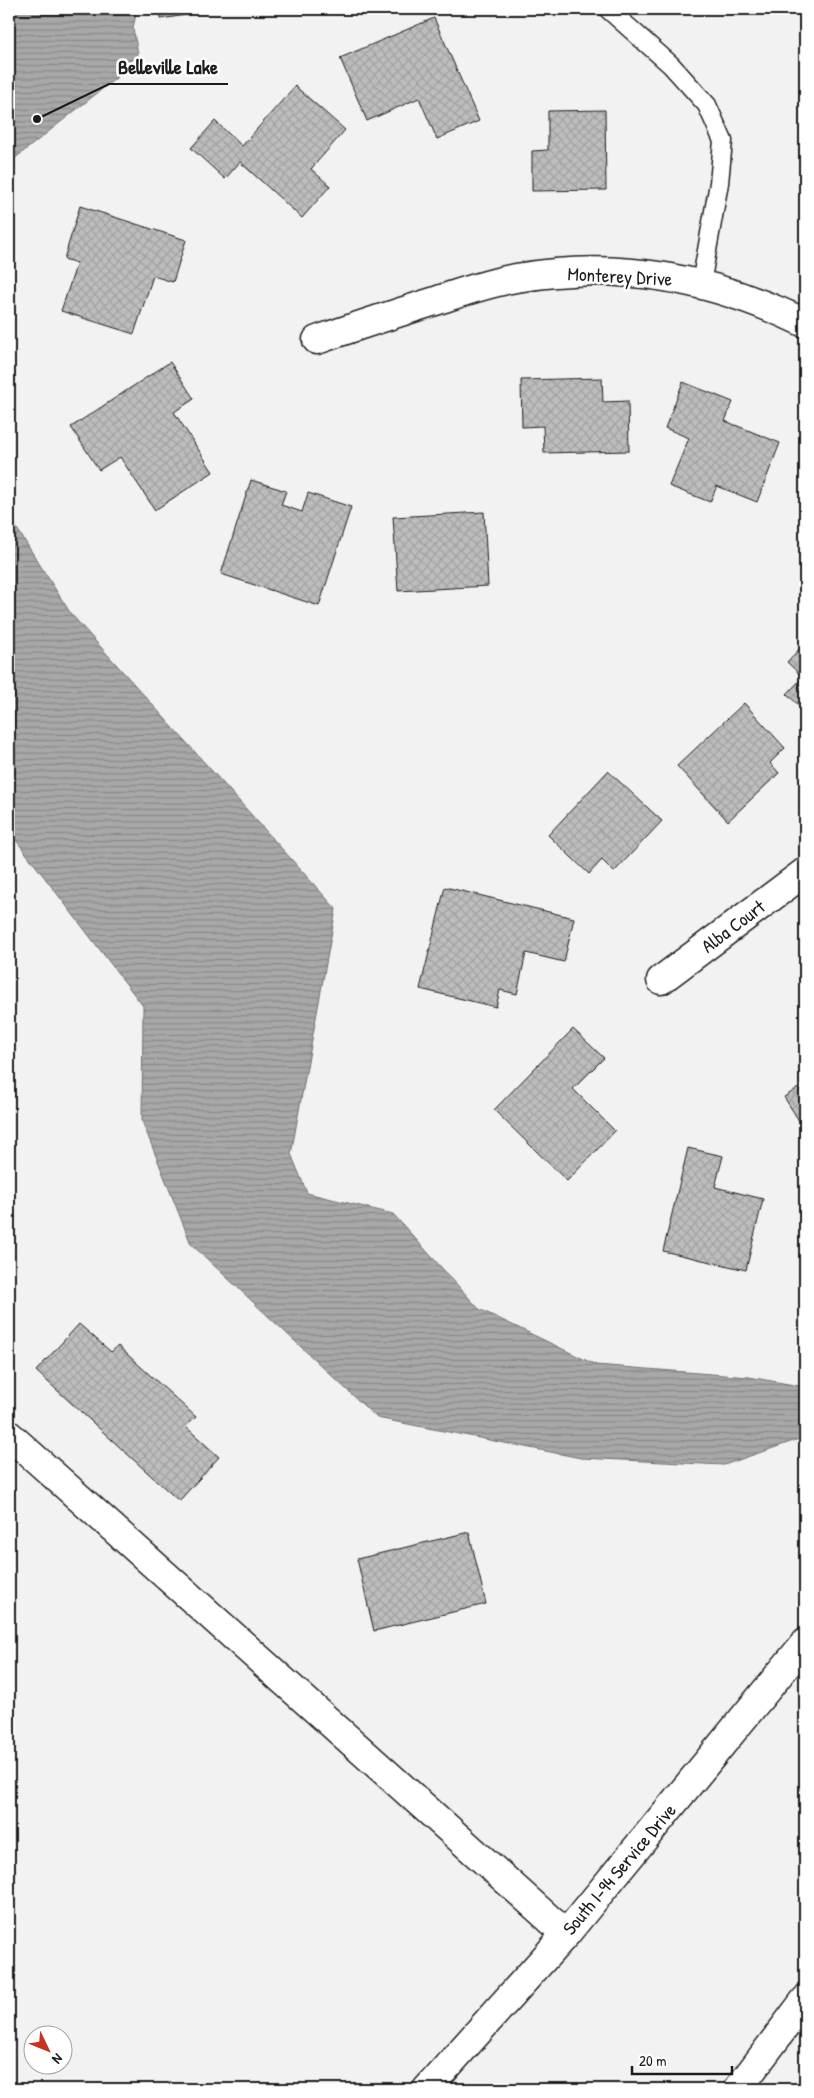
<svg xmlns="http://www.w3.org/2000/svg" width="814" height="2098" font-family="'Patrick Hand',sans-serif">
	<defs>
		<pattern id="water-rules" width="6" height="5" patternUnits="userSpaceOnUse" patternTransform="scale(1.25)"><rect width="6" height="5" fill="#a8a8a8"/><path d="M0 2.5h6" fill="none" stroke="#888"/></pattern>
		<pattern id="building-cross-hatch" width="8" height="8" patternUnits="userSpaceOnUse" patternTransform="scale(1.25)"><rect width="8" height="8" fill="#bdbdbd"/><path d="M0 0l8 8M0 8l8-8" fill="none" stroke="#a2a2a2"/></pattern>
	</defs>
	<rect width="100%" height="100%" fill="#f2f2f2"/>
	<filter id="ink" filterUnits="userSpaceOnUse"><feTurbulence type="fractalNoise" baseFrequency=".02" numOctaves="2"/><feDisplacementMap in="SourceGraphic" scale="10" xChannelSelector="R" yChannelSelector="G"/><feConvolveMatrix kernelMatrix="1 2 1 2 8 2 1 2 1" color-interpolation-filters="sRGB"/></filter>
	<g filter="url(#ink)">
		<path fill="url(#water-rules)" stroke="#707070" d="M14,9h123l-4,19 5,26 -18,21 -111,88v-146z
			M9,516l62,98 265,295 -45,245 16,39 86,21 86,95 117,56 153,12 56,10v50l-81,28 -143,-7 -204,-40 -186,-174 -49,-123 1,-115 -134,-175z"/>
		<path fill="url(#building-cross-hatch)" stroke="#1c1c1c" d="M160,9h50l1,2 -50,8z
			M434,18l45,103 -42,18 -18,-41 -52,23 -27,-63z
			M295,86l50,44 -34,39 19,17 -28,32 -62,-56 -15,17 -34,-31 24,-27 27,25z
			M605,110l1,80 -74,1v-40l16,-1v-39z
			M80,206l106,34 -13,42 -20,-6 -19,58 -73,-23 16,-48 -13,-4z
			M170,362l24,37 -20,13 39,60 -58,38 -35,-53 -21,13 -28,-43z
			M602,378l1,24 25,-1 1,50 -85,2 -1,-27 -21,1 -1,-47z
			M683,382l50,20 -8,19 55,22 -23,59 -40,-16 -7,16 -41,-16 20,-48 -24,-10z
			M251,480l35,11 -5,14 21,7 6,-19 43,14 -32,99 -98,-32z
			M484,512l4,74 -90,5 -5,-74z
			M805,643v68l-18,-17 16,-17 -16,-15z
			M744,703l41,45 -15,15 9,10 -51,48 -51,-55z
			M608,771l54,50 -48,51 -12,-12 -13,14 -41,-39z
			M445,887l129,31 -10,44 -38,-9 -9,41 -17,-4 -4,17 -76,-18z
			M573,1029l31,29 -31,31 42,42 -48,50 -73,-71z
			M805,1084v46l-21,-33z
			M688,1148l35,8 -8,31 48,12 -17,71 -83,-19z
			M79,1324l32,28 7,-6 78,71 -10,10 33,30 -40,44 -143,-130z
			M469,1532l17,72 -112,27 -17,-72z"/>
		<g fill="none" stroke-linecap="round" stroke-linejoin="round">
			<defs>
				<path id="lane" d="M608,9l63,56 36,40 16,36 -4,42 -18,101"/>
				<path id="street" d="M317,340c37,-13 74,-25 112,-37 28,-9 57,-20 87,-25 104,-18 195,0 289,45
					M661,980l144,-108
					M9,1435l557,499"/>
				<path id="secondary" d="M427,2089l139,-155 239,-291"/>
				<path id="highway" d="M738,2089l67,-89"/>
			</defs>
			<use href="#lane" stroke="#1c1c1c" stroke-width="21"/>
			<use href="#street" stroke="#1c1c1c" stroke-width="31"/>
			<use href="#secondary" stroke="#1c1c1c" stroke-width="31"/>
			<use href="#highway" stroke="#1c1c1c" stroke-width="31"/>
			<use href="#lane" stroke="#fff" stroke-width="18"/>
			<use href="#street" stroke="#fff" stroke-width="28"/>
			<use href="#secondary" stroke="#fff" stroke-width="28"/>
			<use href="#highway" stroke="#fff" stroke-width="28"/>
		</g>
	</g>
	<g text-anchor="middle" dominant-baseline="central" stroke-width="5" stroke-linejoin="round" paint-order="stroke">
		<g font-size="19" fill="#1c1c1c" stroke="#fff">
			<text transform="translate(620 276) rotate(3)">Monterey Drive</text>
			<text transform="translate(733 926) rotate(-37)">Alba Court</text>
			<text transform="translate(619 1869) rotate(-50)">South I-94 Service Drive</text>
		</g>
	</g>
	<path fill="none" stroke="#1c1c1c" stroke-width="2" d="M37 119L109 84H228"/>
	<circle fill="#1c1c1c" stroke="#fff" stroke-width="2" cx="37" cy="119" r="5"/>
	<g font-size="20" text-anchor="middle" font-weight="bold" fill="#1c1c1c" stroke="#fff" stroke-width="5" stroke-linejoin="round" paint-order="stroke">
		<text x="168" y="74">Belleville Lake</text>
	</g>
	<rect width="814" height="2098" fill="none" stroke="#fff" stroke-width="30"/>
	<rect x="15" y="15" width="784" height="2068" fill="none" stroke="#1c1c1c" stroke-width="2" filter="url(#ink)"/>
	<g transform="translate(48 2050) rotate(133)"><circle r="24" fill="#ffffff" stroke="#a4a4a4"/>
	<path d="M0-4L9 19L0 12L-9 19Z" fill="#c8321e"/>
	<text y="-8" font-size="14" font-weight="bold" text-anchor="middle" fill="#1c1c1c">N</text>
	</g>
	<path d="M632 2066v8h100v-8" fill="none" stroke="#1c1c1c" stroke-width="2.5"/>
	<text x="639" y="2066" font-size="15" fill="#1c1c1c" stroke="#ffffff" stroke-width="4" paint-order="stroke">20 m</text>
</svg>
